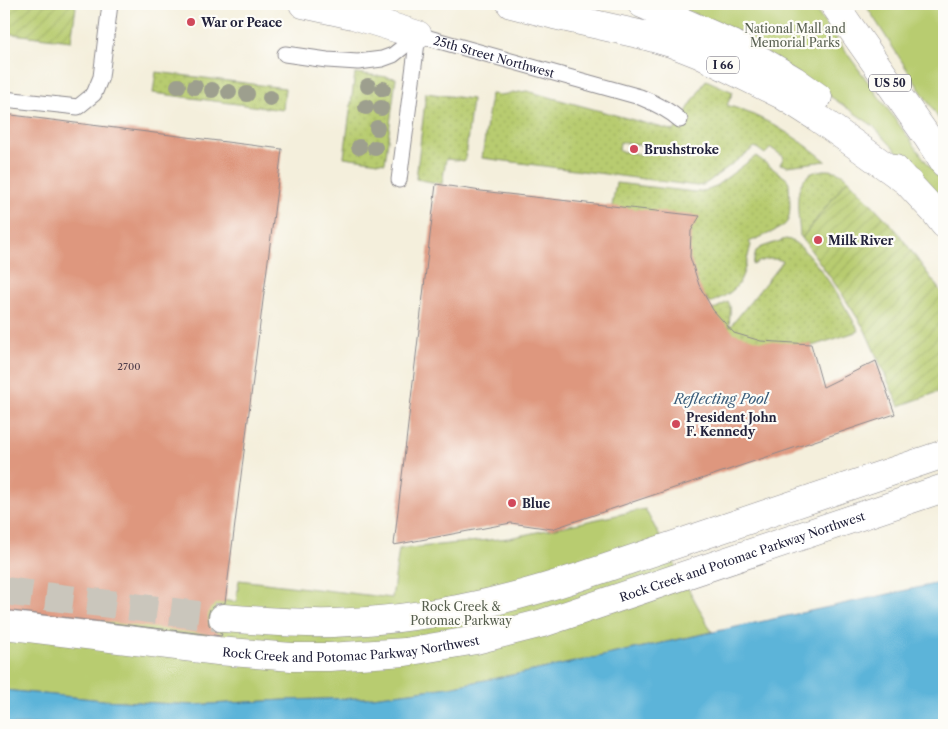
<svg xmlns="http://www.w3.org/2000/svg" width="948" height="729" font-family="'Libre Caslon Text',serif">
	<defs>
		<pattern id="grass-dots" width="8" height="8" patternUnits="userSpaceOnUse" patternTransform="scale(1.25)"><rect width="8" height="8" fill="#b8cc70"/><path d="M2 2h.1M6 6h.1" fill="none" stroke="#9eaf62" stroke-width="1.8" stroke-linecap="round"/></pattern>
		<pattern id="garden-furrows" width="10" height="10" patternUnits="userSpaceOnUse" patternTransform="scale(1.25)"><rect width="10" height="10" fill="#b8cc70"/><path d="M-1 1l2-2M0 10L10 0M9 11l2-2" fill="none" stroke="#9eaf62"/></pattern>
	</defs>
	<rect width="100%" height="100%" fill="#fdfcf7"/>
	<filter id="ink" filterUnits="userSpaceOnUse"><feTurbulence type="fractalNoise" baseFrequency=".02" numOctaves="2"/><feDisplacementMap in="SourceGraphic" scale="10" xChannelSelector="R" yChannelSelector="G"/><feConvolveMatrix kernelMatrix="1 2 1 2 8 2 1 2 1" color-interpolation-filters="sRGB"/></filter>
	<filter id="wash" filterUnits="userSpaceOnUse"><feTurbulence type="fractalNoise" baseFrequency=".0096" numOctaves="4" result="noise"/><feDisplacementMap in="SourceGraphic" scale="20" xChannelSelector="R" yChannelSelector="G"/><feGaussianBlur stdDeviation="1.12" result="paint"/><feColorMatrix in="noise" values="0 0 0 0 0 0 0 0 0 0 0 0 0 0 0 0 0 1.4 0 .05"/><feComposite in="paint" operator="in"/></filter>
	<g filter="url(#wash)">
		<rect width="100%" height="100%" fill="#f4efdc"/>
		<path fill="url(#grass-dots)" stroke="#6d7756" fill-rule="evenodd" d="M156,72l129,16 -2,22 -130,-17z
			M355,73l41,5 -11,85 -41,-6z
			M706,80l27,12 -6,13c36,11 70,32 99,56l-39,5 -7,-2 4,-7 -13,-9 -6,6 -10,-7 -47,35 -5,3 -6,1 -215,-28 9,-64 9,1 27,-4 147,40zM620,142l27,4 -2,9 -26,-4z
			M426,93l46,6 -7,62 -19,-2 -4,25 -26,-5z
			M756,156l31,23 2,4c0,9 3,32 -2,39 -4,7 -29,16 -38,20l2,3c-4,13 -7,35 -17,44 -7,7 -16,10 -24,14l-5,-7 -93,-90 4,-23 79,9 13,-2 5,-2z
			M824,170c11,0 17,2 24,9l-46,59 -2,-2c-1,-17 -7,-47 6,-59 5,-5 12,-6 18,-7z
			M786,239c22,2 62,72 73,92l-47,15 -2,-3 -123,41v-61l41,-21c5,6 0,17 2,25l53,-66c-11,-4 -20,-2 -30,4l3,-14 6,-4z"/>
		<path fill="#b8cc70" stroke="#6d7756" d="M671,4h140l133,182v15l-72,-76 -140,-96z
			M865,4h79v123z
			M645,509l67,123 -179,39 -84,16 -84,11 -80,2 -93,5 -89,-5 -99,-10v-119l232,31 3,-22 153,18 7,-49 110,-11z"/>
		<path fill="url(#garden-furrows)" stroke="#6d7756" d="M5,4h68l3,3 -5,34 -67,-8z
			M848,179l48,51 48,66v94l-45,16 -35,-78 -24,-37 -38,-53z"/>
		<path fill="#5cb4d9" stroke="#3f6b8a" d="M944,582v143h-940v-35l99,10 89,5 93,-5 80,-2 84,-11 84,-16z"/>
		<g id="blocks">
			<path fill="#de977e" d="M4,114l278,35 -57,454 -9,1 -6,5 -2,7 1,9 6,6 7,3 -1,2 -217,-26z
				M436,184l45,7 219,25 -9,15 -1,26 9,28 14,25 21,23 27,8 50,3 12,43 53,-26 19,53 -343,115 -41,-6 -117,22z"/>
		</g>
	</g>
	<g filter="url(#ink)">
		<use href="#blocks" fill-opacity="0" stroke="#8b888c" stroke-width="1"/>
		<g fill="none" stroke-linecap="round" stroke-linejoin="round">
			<path stroke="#cac6bc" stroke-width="28" stroke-dasharray="28 14" stroke-linecap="butt" d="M4,591l219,27"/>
			<defs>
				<g id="lane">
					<path id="s1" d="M418,35l222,62c15,6 28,12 40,23"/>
					<path d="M285,54l42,6 31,2 24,-3 11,-4 25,-20"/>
					<path d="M4,99l74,8 16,-13 7,-17 9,-73"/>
					<path d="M399,180l19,-145"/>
				</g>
				<path id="street" d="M303,4l50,11 65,20"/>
				<g id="primary">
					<path d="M223,618c37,3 74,6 110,5 87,-3 164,-19 246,-46l365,-123"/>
					<path id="s2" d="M4,625l214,26 74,6h37l76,-5 71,-12 67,-17 401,-135"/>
				</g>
				<path id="highway" d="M511,4l43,11 89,20 28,8 28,11 83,41 36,23 91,65
					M642,4l91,40 61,36 24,17
					M834,4l94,134 16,25
					M895,169l39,42 10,13"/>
			</defs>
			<use href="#lane" stroke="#8b888c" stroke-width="17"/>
			<use href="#street" stroke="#8b888c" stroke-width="29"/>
			<use href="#primary" stroke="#8b888c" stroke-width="29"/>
			<use href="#highway" stroke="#8b888c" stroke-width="29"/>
			<use href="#lane" stroke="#fff" stroke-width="15"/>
			<use href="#street" stroke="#fff" stroke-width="28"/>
			<use href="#primary" stroke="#fff" stroke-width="28"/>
			<use href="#highway" stroke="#fff" stroke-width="28"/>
		</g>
		<g fill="#9d9f8e">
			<circle cx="178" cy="86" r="8"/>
			<circle cx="368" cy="86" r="8"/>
			<circle cx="195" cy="87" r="8"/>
			<circle cx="383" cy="89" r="8"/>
			<circle cx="212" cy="90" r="8"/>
			<circle cx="229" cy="92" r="8"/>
			<circle cx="247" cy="94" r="8"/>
			<circle cx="270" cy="98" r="8"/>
			<circle cx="366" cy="107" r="8"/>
			<circle cx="381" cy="108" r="8"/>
			<circle cx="377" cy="128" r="8"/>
			<circle cx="359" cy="147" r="8"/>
			<circle cx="375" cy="148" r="8"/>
		</g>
	</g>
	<g fill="#d1495b" stroke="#fdfcf7" stroke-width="2">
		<circle cx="191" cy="22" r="5"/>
		<circle cx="634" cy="149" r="5"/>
		<circle cx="818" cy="240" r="5"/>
		<circle cx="676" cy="424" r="5"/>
		<circle cx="512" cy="503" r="5"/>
	</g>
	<g text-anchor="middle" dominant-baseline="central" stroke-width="4.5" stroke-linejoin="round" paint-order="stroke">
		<g font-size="10" fill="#513f4c">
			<text x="129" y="366">2700</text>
		</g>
		<g fill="#fdfcf7" stroke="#646373" stroke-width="1">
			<rect x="707" y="56.5" width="32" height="17" rx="4"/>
			<rect x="869" y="74.5" width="42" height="17" rx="4"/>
		</g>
		<g font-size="11" font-weight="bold" fill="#22223b">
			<text x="723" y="65">I 66</text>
			<text x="890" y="83">US 50</text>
		</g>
		<g font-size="12" font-weight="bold" fill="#22223b" stroke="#fdfcf7" text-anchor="start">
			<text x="201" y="22">War or Peace</text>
			<text x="644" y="149">Brushstroke</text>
			<text x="828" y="240">Milk River</text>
			<text x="686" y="417">President John<tspan x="686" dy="14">F. Kennedy</tspan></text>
			<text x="522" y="503">Blue</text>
		</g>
		<g font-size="12" fill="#565e4e" stroke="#fdfcf7">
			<text x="795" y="28">National Mall and<tspan x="795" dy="14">Memorial Parks</tspan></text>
			<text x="461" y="606">Rock Creek &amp;<tspan x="461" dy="14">Potomac Parkway</tspan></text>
		</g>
		<g font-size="12" fill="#22223b" stroke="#fdfcf7">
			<text stroke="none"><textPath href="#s1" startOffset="79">25th Street Northwest</textPath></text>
			<text stroke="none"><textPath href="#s2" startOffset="754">Rock Creek and Potomac Parkway Northwest</textPath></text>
			<text stroke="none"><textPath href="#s2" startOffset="349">Rock Creek and Potomac Parkway Northwest</textPath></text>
		</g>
		<g font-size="14" font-style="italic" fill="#395c7a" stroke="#fdfcf7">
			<text x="721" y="399">Reflecting Pool</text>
		</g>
	</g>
	<rect width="948" height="729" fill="none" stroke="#fdfcf7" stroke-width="20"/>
</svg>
